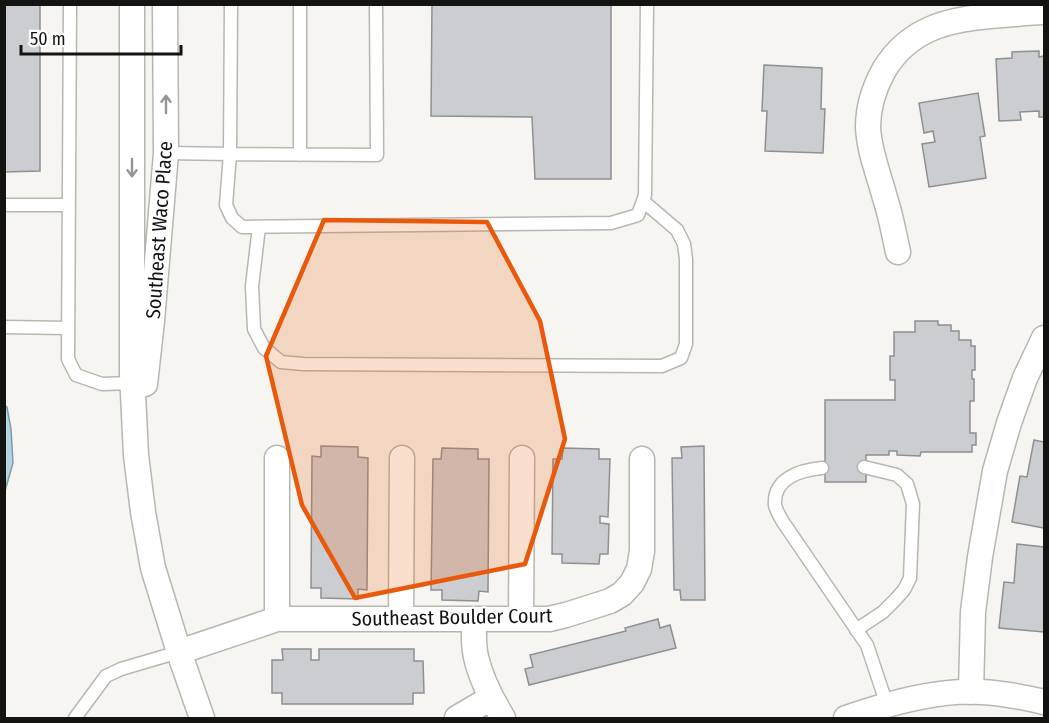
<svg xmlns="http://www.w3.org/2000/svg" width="1049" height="723" font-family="'Fira Sans Condensed',sans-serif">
	<rect width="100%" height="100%" fill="#f6f5f1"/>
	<path fill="#b1d5e4" stroke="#829ba5" stroke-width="1.5" d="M5,406l2,1 4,22 2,34 -8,28z"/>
	<path fill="#cccdd1" stroke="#8e8f93" stroke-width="1.5" d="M4,4h36v167l-36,1z
		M432,4h179v175h-76l-3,-62 -101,-1z
		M1039,51v6l5,-1v61h-5v-6l-19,1 1,8 -22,1 -3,-62 16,-1v-6z
		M764,65l58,3 -1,41h4l-2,44 -58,-2 2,-40h-5z
		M978,93l7,43 -5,1 6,41 -57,9 -7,-43 13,-2 -2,-11 -9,2 -5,-30z
		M915,321h23v4h13v6h8v9h12v6h4v24h-3v9h2v22h-4v32h6v12h-4v7h-51l-1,4 -23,-1v-4h-8v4h-23v27h-41v-82h70v-20h-5v-24h4v-24h21z
		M1034,440l10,2v86l-32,-6 8,-46 7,1z
		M321,446l37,1v10l10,1 -1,132 -9,-1v10l-37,-1v-10h-10l1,-132 9,1z
		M704,446l1,154h-24l-1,-10h-6l-2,-132h10l-1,-11z
		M442,448l36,1v10h11l-1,133 -9,-1 -1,10 -36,-1v-10h-11l2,-131h8z
		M563,448l36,1v10h11l-2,58 -8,-1v7l9,1 -1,30h-8l-1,10 -37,-1v-9h-10l1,-95h9z
		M1017,544l27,3v85l-45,-4 5,-46 10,1z
		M658,619l2,9 10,-3 6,23 -147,37 -4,-16 8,-2 -3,-12 96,-24 -1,-3z
		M282,649h29v11h8v-11h95v12h9l1,32h-11v11h-131v-11h-10v-33h11z"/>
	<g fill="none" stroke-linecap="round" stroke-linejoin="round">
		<defs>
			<path id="lane" d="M70,4l-2,355 8,16 26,9 30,-1
				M300,4v151
				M376,4l1,151 -147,-1 -4,51 6,13 10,9 369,-4 27,-8 7,-20 2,-191
				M166,153l64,1 1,-150
				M4,205h65
				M259,227l-7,59 2,43 10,19 17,14 22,2 359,2 19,-8 5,-14v-85l-2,-15 -7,-14 -34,-29
				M4,327l64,1
				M822,468c-21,2 -49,10 -47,37 1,5 5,12 8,17l84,123 20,60
				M856,630l27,-18 12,-12 9,-10 6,-12 3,-74 -6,-20 -10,-9 -33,-8
				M75,718l31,-42 15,-7 58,-17"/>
			<path id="street" d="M132,4v369l4,82 7,57 10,56 26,84 23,66
				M898,252c-4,-18 -7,-36 -13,-54 -6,-23 -16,-47 -17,-71 0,-20 6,-39 16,-57 27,-45 71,-52 119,-55 14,-1 28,-3 41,-3
				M145,384l7,-63 14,-168 -1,-149
				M277,458v161
				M401,619l1,-161
				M474,619c0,13 -1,26 2,38 5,22 16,43 27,61
				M521,619l1,-161
				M179,652l98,-33h272l17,-4 44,-14 12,-7 10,-11 7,-14 3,-18v-92
				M971,692l2,-80 7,-55 15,-86 14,-48 16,-45 19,-40
				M457,718l34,-20
				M846,718c40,-14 92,-29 135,-26 22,1 42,5 63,10"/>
		</defs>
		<use href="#lane" stroke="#b7b7b2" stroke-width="15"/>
		<use href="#street" stroke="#b7b7b2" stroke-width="27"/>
		<use href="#lane" stroke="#fff" stroke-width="12"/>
		<use href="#street" stroke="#fff" stroke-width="24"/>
	</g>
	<defs><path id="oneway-shaft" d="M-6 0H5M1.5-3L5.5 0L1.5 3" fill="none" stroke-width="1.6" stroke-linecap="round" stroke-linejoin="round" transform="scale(1.5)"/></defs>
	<g stroke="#959594">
		<use href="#oneway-shaft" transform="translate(166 104) rotate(-90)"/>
		<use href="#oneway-shaft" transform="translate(132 168) rotate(90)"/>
	</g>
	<path fill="#e8590c" fill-opacity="0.2" stroke="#e8590c" stroke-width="4.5" stroke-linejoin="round" d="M324,220l163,2 53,99 25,118 -40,125 -170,34 -53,-93 -36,-149z"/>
	<g text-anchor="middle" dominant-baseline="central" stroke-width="4.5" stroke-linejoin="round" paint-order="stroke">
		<g font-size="20" fill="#131312" stroke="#fff">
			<text transform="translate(159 230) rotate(-86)">Southeast Waco Place</text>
			<text transform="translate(452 617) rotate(-1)">Southeast Boulder Court</text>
		</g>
	</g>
	<rect width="1049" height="723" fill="none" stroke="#131312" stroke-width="12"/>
	<path d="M21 45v9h160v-9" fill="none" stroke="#131312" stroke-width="3"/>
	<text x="30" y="45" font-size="18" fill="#131312" stroke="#ffffff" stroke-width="4.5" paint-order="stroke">50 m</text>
</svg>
